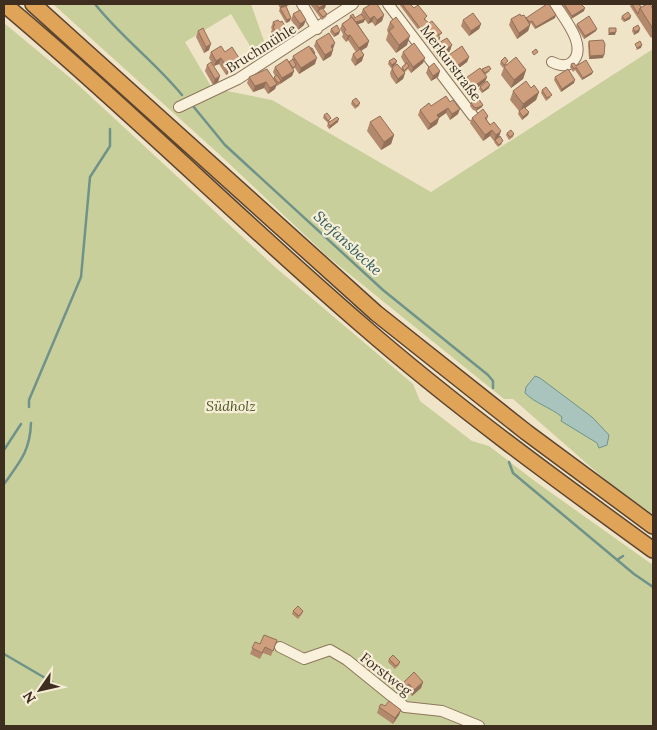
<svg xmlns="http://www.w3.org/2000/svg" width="657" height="730" font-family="Lora,serif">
	<rect width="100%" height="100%" fill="#f0e4c8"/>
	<path fill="#c9cf9b" d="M53,4h198l18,51 -10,6 -28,-47 -46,28 27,46 60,12 159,92 222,-143v465l-37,-25 -103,-90h-9l-177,-143 -107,-101z
		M4,23l70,58 201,186 138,117 7,17 52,40 17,5 47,36 117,83v161h-649z"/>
	<path fill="#a9c4bc" stroke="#6f938a" d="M535,376l5,2 52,39 17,18 -2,10 -8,3 -2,-5 -36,-22 1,-4c-12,-10 -26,-13 -37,-24l1,-6z"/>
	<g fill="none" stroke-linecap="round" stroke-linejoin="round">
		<path stroke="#6f938a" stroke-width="2.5" d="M95,4c26,33 60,58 87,91
			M193,106l32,39 158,145 105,85 5,6v7
			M29,407v-7l52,-123 9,-100 20,-31v-17
			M4,450l17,-26
			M509,462l4,11 121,101 19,13
			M4,484c16,-22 26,-33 27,-61
			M617,560l6,-4
			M4,654l48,28"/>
		<defs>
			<path id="minor" d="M302,4l15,25
				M388,4l85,112
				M650,4l3,5
				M552,62c6,3 13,5 19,1 19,-15 -8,-46 -16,-59
				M179,107l59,-28 115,-75
				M280,647l24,12 26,-9 17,10 58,47 37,4 37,15"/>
			<path id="highway" d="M4,4c123,103 237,217 359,322 92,80 191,152 290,224
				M33,4l343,309 150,119 127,94"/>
		</defs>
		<use href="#minor" stroke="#8d765c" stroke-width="12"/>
		<use href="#highway" stroke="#5b4430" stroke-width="18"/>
		<use href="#minor" stroke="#faf1dc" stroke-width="10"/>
		<use href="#highway" stroke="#e0a458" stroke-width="15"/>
	</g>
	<path fill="#b2896c" d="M278,4h14l-6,2 4,15 -4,2 -7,-12 1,-3z
		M310,4h16l-1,4 -2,1 4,5 -1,3 -4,3z
		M399,4h11l4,4 12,11 -1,1 17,13 -3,3v5l-8,6z
		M564,4l20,7 -13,8 -8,-13z
		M631,4h8l2,3 12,2v27l-2,2 -21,-32z
		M363,9l21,6 -2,6 -7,5 -3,-4 -4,2 -7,-10z
		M293,14l11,11 -6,5 -7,-10z
		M350,16l5,2 9,4 -6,2 11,17 -2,6 -6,4 1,10 -7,5 -4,-6 2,-6 3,-2 -8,-12 -2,2 -4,-5 1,-3 -3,-5 2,-5 7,-5z
		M521,16l5,3v-1h29l-20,11 -4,-6 -1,2 -2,6 -11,8 -8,-14 2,-6z
		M622,16h9l-1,3 -6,3 -3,-3z
		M463,20l18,4 -2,5 -10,7 -8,-10z
		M273,22h7l6,14 -9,6 -6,-10 1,-3 -1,-1z
		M390,22l17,23 -11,8 -10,-13 2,-7 -1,-3z
		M577,24l19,7 -12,8 -8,-13z
		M633,28l6,4 -5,3 -2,-4z
		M331,29l8,5 -5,3 -4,-5z
		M198,31l11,19 -5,3 -8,-16z
		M316,41l17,8 -2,7 -8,5 -9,-15z
		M589,41l14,17 -14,1 -1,-15z
		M435,45l15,6 -11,8 -6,-8z
		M211,52h14l14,14 -13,9 -7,-11 -5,2 -5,-8z
		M403,52l22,6 -2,5 -12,10 -3,-4 -4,4h1l-2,6 -7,5 -5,-7 -1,-4 2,-5 9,1 4,-5 -4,-7z
		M314,54l1,10 -16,10 -4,-6 -2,1 1,2 -2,5 -15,10 -1,-1 -1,4 -7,5 -4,-6 -11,4 -6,-9 2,-6 25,1 1,-2 -2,-4 2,-5 14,-5 3,-2 1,-4z
		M446,57h23l-2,5 -15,11 -8,-10z
		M389,61l7,3 -5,4 -3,-4z
		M501,61l6,3 19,6 -3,9 -12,9 -10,-13 3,-8 -1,1 -3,-4z
		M571,64l5,2 16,8 -10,6 -7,-10 -2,2 -3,-5z
		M207,65l11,17 -5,3 -8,-14z
		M428,68l12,3 -2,6 -7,4 -5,-8z
		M482,70l8,1 -5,4 2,2 -2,5 -17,13 -7,-9 2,-6z
		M555,77l19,6 -13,9 -7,-12z
		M480,87l9,1 -7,5 -3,-4z
		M531,88l8,4 -3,8 -11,8 4,4 -1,3 -6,5 -4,-6 1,-3 -9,-11 3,-9z
		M542,90l9,7 -5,4 -5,-8z
		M446,96l12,18 -8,6 -4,-7 -7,5 -2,6 -9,6 -10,-15 2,-5 11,-4z
		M352,101l8,2 -1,3 -4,3 -4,-5z
		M471,103l11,4 -6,4 -3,-1 -3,-4z
		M324,115l6,6 8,1 -9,7 -2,-3 1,-3 -5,-5z
		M488,116l-1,4 12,16 3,8 -4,3 -4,-5 1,-2 -1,1 -4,-5 -7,5 -13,-18 2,-5z
		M370,122l24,13 -3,9 -10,6 -14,-19z
		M507,133l7,1 -1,3 -4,3 -3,-5z
		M293,611h10l-1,3 -4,5 -6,-5z
		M277,640l-6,16 -8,-3 -3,6 -10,-5 5,-12 5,2z
		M389,659l11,3 -1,3 -4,4 -7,-7z
		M375,665l-1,3 -4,4 -4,-3 1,-3z
		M423,682l-2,6 -9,8 -5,-6 -4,3 -3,-4 2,-5z
		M385,706l16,4 -2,5 -6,9 -16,-11 2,-6z"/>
	<path fill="#916f58" d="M282,4h10l-12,4z
		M325,4h1l-1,4 -6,4 -1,-1 -2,3 3,-6z
		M585,8l-1,3 -13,8 1,-3z
		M384,15l-2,6 -7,5 2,-6z
		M556,15l-1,3 -20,11 1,-2z
		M374,16l-2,6 -4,2 2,-5z
		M631,16l-1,3 -6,3 1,-2z
		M291,18l-1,3 -4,2 1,-3z
		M365,19l-1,3 -10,4 1,-3z
		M306,20l-2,5 -6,5 2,-6z
		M481,24l-2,5 -10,7 2,-5z
		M530,25l-2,6 -11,8 2,-6z
		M597,29l-1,2 -12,8 1,-3z
		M640,29l-1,3 -5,3 1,-3z
		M288,31l-2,5 -9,6 2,-6z
		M340,31l-1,3 -5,3 1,-3z
		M616,32l-1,3h-7l1,-2z
		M350,35l-2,5 -2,2 2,-6z
		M410,36l-3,9 -11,8 3,-8z
		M440,38l-1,3 -8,6 1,-3z
		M369,41l-2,6 -10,6 2,-5z
		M335,43l-2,6 -4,3 2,-6z
		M211,44l-2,6 -5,3 2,-6z
		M452,45l-2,6 -11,8 2,-6z
		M642,45l-1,3 -5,2 1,-2z
		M333,50l-2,6 -8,5 2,-6z
		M364,55l-2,6 -7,5 2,-6z
		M604,55l-1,3 -14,1 1,-3z
		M469,57l-2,5 -15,11 2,-5z
		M221,58l-2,6 -5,2 2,-5z
		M317,58l-2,6 -16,10 2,-6z
		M425,58l-2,5 -12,10 2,-6z
		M241,61l-2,5 -13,9 2,-6z
		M397,61l-1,3 -5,4 1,-3z
		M526,70l-3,9 -12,9 3,-8z
		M294,71l-2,5 -12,8 2,-6z
		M440,71l-2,6 -7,4 2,-5z
		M593,72l-1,2 -10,6 1,-2z
		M405,73l-2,6 -7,5 2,-5z
		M220,76l-2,6 -5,3 2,-6z
		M487,77l-2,5 -17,13 2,-6z
		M575,80l-1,3 -13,9 1,-3z
		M266,82l-2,6 -11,4 2,-6z
		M277,84l-2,5 -7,5 2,-6z
		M490,85l-1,3 -7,5 1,-2z
		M539,92l-3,8 -16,12 3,-8z
		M483,105l-1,2 -6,4 1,-3z
		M448,108l-2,5 -7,5 -2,6 -9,6 2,-6 7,-9z
		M460,109l-2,5 -8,6 2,-6z
		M529,112l-1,3 -6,5 1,-3z
		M339,119l-1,3 -9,7 1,-3z
		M492,130l-2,6 -7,5 2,-6z
		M501,131l-2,6 -5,4 2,-6z
		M394,135l-3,9 -10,6 3,-8z
		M423,682l-2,6 -9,8 2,-6z
		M409,684l-2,6 -4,3 2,-6z
		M401,710l-2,5 -6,9 2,-6z"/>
	<path fill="#cf9f7d" stroke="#916f58" d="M316,4h9l-6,4z
		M371,4h6l7,11 -7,5 -3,-4 -4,3 -7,-10z
		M402,4h8l4,4 4,-3 9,11 -3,3 5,4 3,-2 10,12 -4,2 2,3 -8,6z
		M547,4h2l7,11 -20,12 -4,-6 -2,1 -4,-4z
		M564,4h17l4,4 -13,8z
		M632,4h7l2,3 -1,1 -2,6z
		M647,4h3l3,5v20l-13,-21z
		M286,6l5,12 -4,2 -7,-12z
		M322,8l5,6 -4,3 -5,-6z
		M300,10l6,10 -6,4 -7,-10z
		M628,12l3,4 -6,4 -3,-4z
		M473,13l8,11 -10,7 -8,-11z
		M353,14l2,4 6,-4 4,5 -9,3 -4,-5h-1l-1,-1z
		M520,14l1,2 3,-1 6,10 -11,8 -8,-14z
		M589,16l8,13 -12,7 -8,-12z
		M352,17l17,24 -10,7 -9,-13 -2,1 -4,-4 2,-2 -4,-6z
		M396,17l14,19 -11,9 -10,-14 5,-4 -4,-5z
		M278,20l2,2 2,-1 6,10 -9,5 -6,-9 2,-2 -2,-3z
		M337,25l3,6 -5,3 -4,-5z
		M638,25l2,4 -5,3 -2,-4z
		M203,28l8,16 -5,3 -8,-16z
		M609,28h7v4l-7,1z
		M329,33l6,10 -4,3 2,4 -8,5 -9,-14z
		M447,38l5,7 -11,8 -6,-8z
		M603,40l2,4 -1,11 -14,1 -1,-15z
		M640,41l2,4 -5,3 -2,-4z
		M414,43l11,15 -12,9 -10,-15z
		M221,46l4,6 7,-5 9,14 -13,8 -7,-11 -5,3 -5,-9z
		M309,46l8,12 -16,10 -8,-12z
		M462,46l7,11 -15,11 -8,-11z
		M310,48h2l3,5 -1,1z
		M360,49l4,6 -7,5 -4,-6z
		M536,49l2,3 -4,3 -2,-3z
		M505,57l3,4 -4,4 -3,-4z
		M516,57l10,13 -12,10 -10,-13z
		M394,58l3,3 -5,4 -3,-4z
		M287,59l7,12 -12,7 -7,-11z
		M293,59l3,6 -3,3 -4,-6z
		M586,60l7,12 -10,6 -7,-11 -2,2 -3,-5 3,-1 2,3z
		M211,62l9,14 -5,3 -8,-14z
		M407,63l2,3 -5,5 -2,-4z
		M434,63l6,8 -7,5 -5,-8z
		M397,64l8,9 -7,6 -5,-8 -1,-3z
		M489,66l2,3 -6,4 -3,-4z
		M480,68l7,9 -17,12 -7,-9z
		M267,69l10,15 -7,4 -4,-6 -11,4 -6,-9z
		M568,69l7,11 -13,9 -7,-12z
		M277,75l4,6 -3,2 -4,-6z
		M487,81l3,4 -7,6 -3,-4z
		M526,81l5,7 3,-3 5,7 -16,12 -10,-13z
		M546,87l6,8 -5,3 -5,-8z
		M446,96l4,6 3,-2 7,9 -8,5 -4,-6 -11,7 2,3 -9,6 -10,-14 9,-7 2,3z
		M356,98l4,5 -4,3 -4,-5z
		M478,98l5,7 -6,3 -3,-1 -3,-4z
		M524,107l5,5 -6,5 -4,-6z
		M483,109l5,7 -3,2 5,7 4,-3 7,9 -5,4 -4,-5 -7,5 -13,-17z
		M327,113l4,5 -3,3 -4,-6z
		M380,116l14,19 -10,7 -14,-20z
		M337,117l2,2 -9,7 -2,-3z
		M511,130l3,4 -4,3 -3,-4z
		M500,136l3,5 -4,4 -4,-5z
		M298,606l5,5 -4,5 -6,-5z
		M264,635l13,5 -4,11 -8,-4 -3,6 -10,-5 3,-6 5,2z
		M393,655l7,7 -4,4 -7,-7z
		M371,662l4,3 -4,4 -4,-3z
		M378,663l3,3 -6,5 -2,-2z
		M414,672l9,10 -9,8 -5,-6 -4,3 -3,-3z
		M389,701l12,9 -6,8 -16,-11 2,-3 4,2z"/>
	<g text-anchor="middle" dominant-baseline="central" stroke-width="4.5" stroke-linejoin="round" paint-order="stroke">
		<g font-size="14" fill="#3d2e20" stroke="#f7eed8">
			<text transform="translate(261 48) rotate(-32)">Bruchmühle</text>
			<text transform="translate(451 63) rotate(53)">Merkurstraße</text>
			<text transform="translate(386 674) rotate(38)">Forstweg</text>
		</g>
		<g font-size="14" font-style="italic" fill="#4d5a26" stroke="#f7eed8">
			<text x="231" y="406">Südholz</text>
		</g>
		<g font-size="15" font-style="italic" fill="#2f5d5a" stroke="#f7eed8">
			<text transform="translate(348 243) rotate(43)">Stefansbecke</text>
		</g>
	</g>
	<rect width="657" height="730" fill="none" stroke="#3d2e20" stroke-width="10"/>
	<g transform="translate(40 690) rotate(236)" stroke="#f7eed8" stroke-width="4" paint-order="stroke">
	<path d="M0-4L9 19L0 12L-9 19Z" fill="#3d2e20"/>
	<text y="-8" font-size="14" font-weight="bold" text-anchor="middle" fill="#3d2e20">N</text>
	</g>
</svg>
